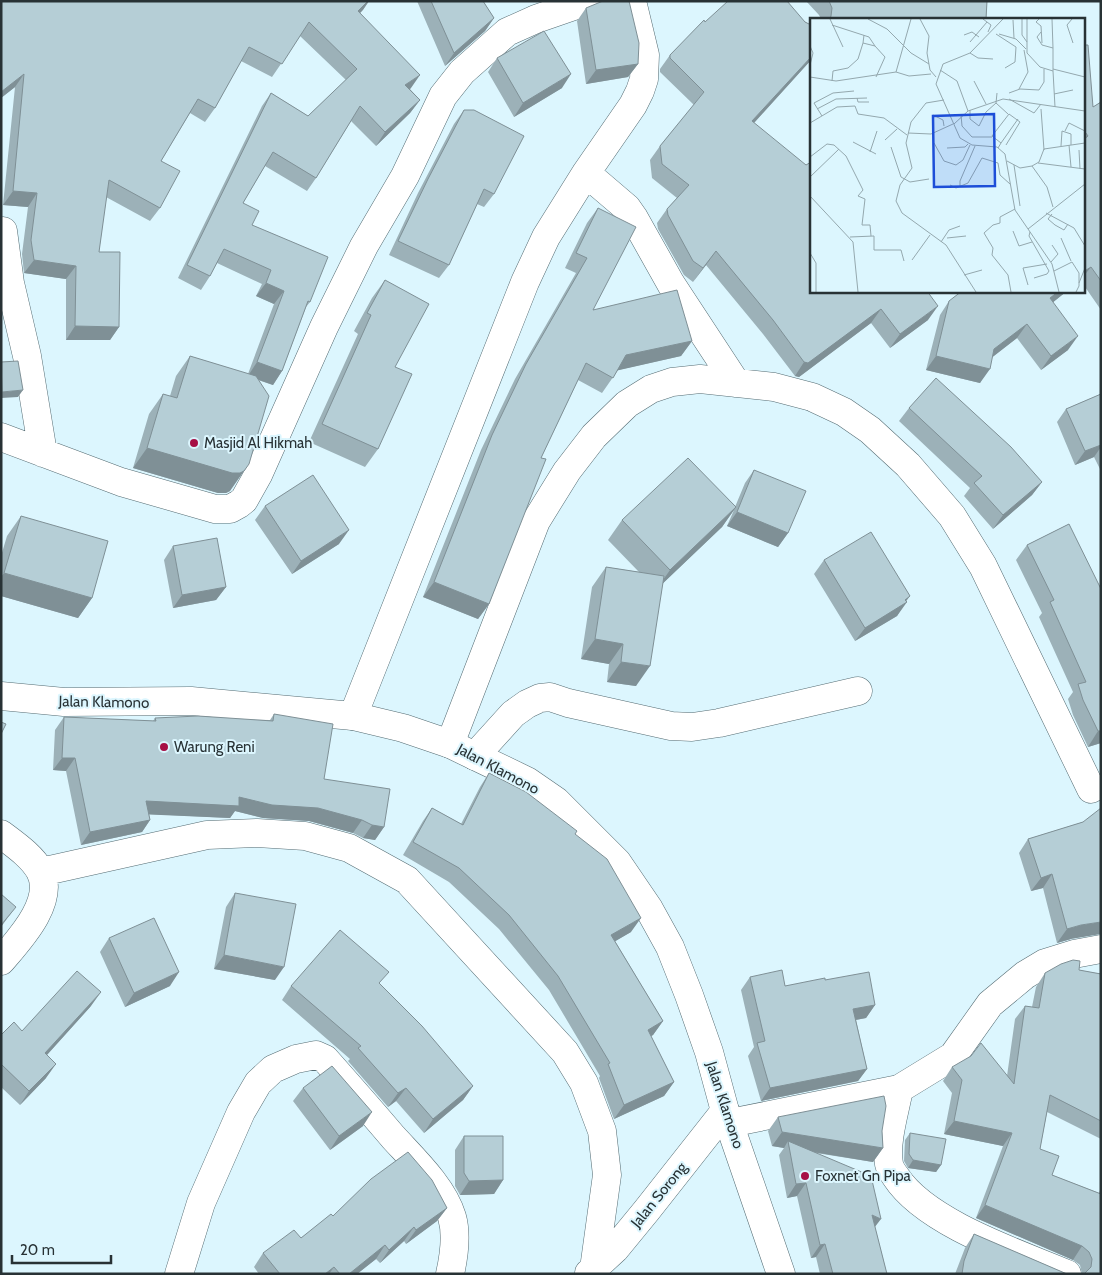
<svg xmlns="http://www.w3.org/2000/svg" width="1102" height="1275" font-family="Cabin,sans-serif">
	<rect width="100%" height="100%" fill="#dcf6fe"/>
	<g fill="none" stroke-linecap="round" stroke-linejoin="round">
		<defs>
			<path id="minor" d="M586,173l41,35 7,10 37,66 65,99
				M3,231l7,52 17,73 16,97
				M1,437l120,45 94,27h15l9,-5 5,-4 14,-25 66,-148 40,-81 41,-70 38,-80 19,-24 45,-40 29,-13 52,-18
				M353,716l172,-434 21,-45 40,-64 47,-68 7,-14 4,-12 1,-24 -13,-54
				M450,744l86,-223 31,-50 27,-35 33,-32 24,-15 21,-7 28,-3 74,8 38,10 32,15 26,18 38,35 44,51 31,50 108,223
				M475,756l38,-42 14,-10 13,-6 10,-1 18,6 103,23 21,1 27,-4 139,-32
				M1,834c13,10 31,22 39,37 16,30 -21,69 -39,90
				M41,872l166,-37 50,-2 48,3 44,12 58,32 158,172 19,31 18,48 5,44 -13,94
				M899,1089c-4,22 -14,53 -10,75 1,5 4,9 7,13 30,46 121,76 171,97
				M730,1123l169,-34 54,-33 37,-52 35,-29 20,-12 29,-9 27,-5
				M589,1273l26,-24 32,-39 78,-99
				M179,1274l22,-71 40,-91 17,-29 15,-14 23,-10 20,-4 9,4c23,26 46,52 68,78 20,22 50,50 59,80 5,17 2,39 -2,57"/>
			<path id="secondary" d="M1,696l63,6 127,-1 162,15 50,12 47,16 77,37 29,20 61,61 32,47 21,38 19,48 20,57 16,59 56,163"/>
		</defs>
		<use href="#minor" stroke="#556c73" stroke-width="29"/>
		<use href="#secondary" stroke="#556c73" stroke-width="29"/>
		<use href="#minor" stroke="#fff" stroke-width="28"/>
		<use href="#secondary" stroke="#fff" stroke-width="28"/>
	</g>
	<path fill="#9cb1b8" d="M1,1h368l-9,12 51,75 -1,1 10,11 -10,13 -34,33 -25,-25 -35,57 -9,13 -42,-25 -22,37 9,22 58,77 -4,5 -24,64 -9,14 -15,-5 -28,111 -4,2h-8l-85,-25 16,-54 14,-20 7,2 6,-20 14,-20 58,18 26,-70 -18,-8 6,-12 -45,-21 -7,13 -9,14 -23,-12 84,-172 9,-13 37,23 38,-36 -46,-44 -28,41 -31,-16 -26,47 -10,14 -15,-9 -29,48 -1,47 -10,13 -44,-24 -7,55 20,75 -9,13h-44v-61l-42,-6 -2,-19 6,-47 -25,-2 12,-118 -14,11z
		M417,1h66l11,17 -9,13 -40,35z
		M806,1h181l-1,18h-165l-2,-4z
		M586,8l52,56 -10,13 -42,7 -9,-63z
		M705,22h100l6,3v35l-57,63 57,168 117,29 -38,28 -19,-25 -72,54 -4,-1 -32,-42 -57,-69 -13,17 -9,-7 -26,-46 -1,-6 10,-14 10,-11 -25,-20 -2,-18 10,-14 34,-41 -34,-33v-3l10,-14z
		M1083,45l10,62 8,-5v208l-18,-26z
		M497,58l65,30 -48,29 -26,-45z
		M464,110l30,84 -10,13 -7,-3 -28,61 -10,13 -50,-23 29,-62 36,-69z
		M598,208l-5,102 99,31 -11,15 -63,14 -16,23 -24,-13 -37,78 -52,146 -11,15 -55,-22 58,-147 34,-71 61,-106 -11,-5 22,-45z
		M385,280l10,87 -17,82 -13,18 -56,-25 49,-108 -4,-3 18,-33z
		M1067,291l-14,11 15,48 -27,20 -24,-32 -25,19 -12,26 -54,-13 14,-55 9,-14z
		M1101,394v77l-7,-14 -19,8 -18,-43 9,-13z
		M909,408l133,74 -10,13 -39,34 -29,-33 6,-8 -71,-67z
		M754,470l34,63 -10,14 -51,-21 7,-16 -12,17 -59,56 -27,103 -29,-4 2,-18 -28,-5 11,-72 14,-20 33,5 -31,-32 14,-20 113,-13 10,-24z
		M265,506l74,38 -47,30 -37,-54z
		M21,516l71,82 -14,20 -77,-22v-40l6,-20z
		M1069,524l32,219 -13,4 -15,-32 -5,-16 5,-7 -34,-75 3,-4 -26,-53 11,-15z
		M173,546l53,41 -10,13 -43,8 -9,-48z
		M824,560l82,41 -9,15 -42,25 -41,-67z
		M274,714l50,65 60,48 -9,13 -12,-2 -10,-5 -44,-12 -46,-3 -28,-7 -5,7 -81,-4 1,6 -8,12 -61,13 -15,-74 -13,-1 2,-40 9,-13 89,4 2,-3 115,2z
		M489,773l86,61 56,98 -16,9 48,80 -10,14 -2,1 23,46 -10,14 -50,23 -15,-41 1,-2 -51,-86 -50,-61 -50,-47 -46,-27 20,-34 9,-13 29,16 19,-37z
		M1083,822l-12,117 -14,4 -14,-55 -12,3 -12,-38 9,-14z
		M235,893l40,87 -61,-11 12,-62z
		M109,938l61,48 -45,21 -25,-55z
		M1079,970l22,4v165l-54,-27 -7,37 12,26 47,18 2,-6v87h-19l-2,-9 -7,-5 -97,-42 27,-72 -59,-12 8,-41 -9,-12 9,-14 55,9 8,-57 10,-13 7,1 4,-20 9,-14z
		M750,977l35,9 40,-6 50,25 -9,13 -10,2 11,49 -9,12 -97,20 -13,-45 6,-9 -13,-57z
		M380,984l93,102 -10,14 -39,33 -28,-32 -8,6 -40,-46 2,-2 -68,-59 9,-14z
		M91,1006l-44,49 -1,23 -26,27 -19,-18v-52l21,-4z
		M303,1088l60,38 -33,24 -37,-49z
		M778,1117l104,14 1,17 -10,14 -57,-9 59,74 12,47h-67l-4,-17 -5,1 -14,-62 -10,2 -8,-43 5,-7 -12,-2 -4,-15z
		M910,1133l31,32 -5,7 -28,-4 -4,-7 1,-21z
		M464,1136l39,44 -9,14 -34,1 -5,-9v-36z
		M447,1208l-10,13 -31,23 -2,-3 -24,22 -4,-4 -19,15h-98l-5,-7 9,-14 38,-15 32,-22z
		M974,1234l93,40h-112l10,-26z"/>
	<path fill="#7f9096" d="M368,1h1l-6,9 -14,14 9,-13z
		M494,18l-9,13 -40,35 9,-13z
		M811,57v3l-68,75 9,-14z
		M638,64l-10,13 -42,7 10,-14z
		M24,74l-9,13 -14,11v-6z
		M571,74l-9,14 -48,29 9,-14z
		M420,75l-9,13 -15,10 9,-13z
		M420,100l-10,13 -34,33 9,-14z
		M13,191l24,2 -9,14 -25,-2z
		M716,251l-10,14 -13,17 10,-14z
		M34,260l42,6 -10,13 -42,-6z
		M1091,267l-8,10v-5z
		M266,283l18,8 -10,13 -18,-8z
		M1059,291h8l-26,21 9,-14z
		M938,306l-10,14 -38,28 10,-14z
		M881,309l-10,14 -72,54 -4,-1 9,-14z
		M1027,324l-10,14 -32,25 9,-14z
		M75,326l44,1 -9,13h-44z
		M1078,336l-10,14 -27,20 10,-14z
		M692,341l-11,15 -66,15 11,-16z
		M936,356l54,13 -10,14 -54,-13z
		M257,362l25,9 -9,14 -25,-9z
		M23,390l-5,7 -17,1 1,-6z
		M1101,445v2l-7,10 -19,8 10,-14z
		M147,448l97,23 -14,20 -4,2h-8l-85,-25z
		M1042,482l-10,13 -39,34 10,-14z
		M736,507l-14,20 -66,63 14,-20z
		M737,512l51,21 -10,14 -51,-21z
		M349,530l-10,14 -47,30 9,-13z
		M4,573l88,25 -14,20 -77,-22v-19z
		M434,582l55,22 -11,15 -55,-22z
		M226,587l-10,13 -43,8 9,-13z
		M910,596l-6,8 3,-2 -10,14 -42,25 10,-13z
		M595,639l28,5 -14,20 -28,-5z
		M621,662l29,4 -14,20 -29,-4z
		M1098,731h3v12l-13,4z
		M62,758h13l-9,13 -13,-1z
		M239,797l79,11 44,12 -9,13 -44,-12 -46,-3 -28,-7 -5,7 -92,-4 8,-13z
		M150,820l-8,12 -61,13 9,-13z
		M372,825l12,2 -9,13 -12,-2z
		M1052,874l-9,14 -12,3 10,-13z
		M16,907l-10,13 -5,7v-2z
		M641,918l-10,14 -29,17 9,-14z
		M1101,922v12l-30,5 -14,4 10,-14 14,-4z
		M224,955l60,12 -9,13 -61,-11z
		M179,972l-9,14 -45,21 9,-14z
		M101,992l-10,14 -55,61 9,-14z
		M875,1005l-9,13 -22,4 9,-13z
		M663,1021l-10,14 -14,8 9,-13z
		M56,1064l-10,14 -26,27 9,-14z
		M867,1069l-9,12 -97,20 9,-13z
		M674,1082l-10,14 -50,23 10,-14z
		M473,1086l-10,14 -39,33 9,-14z
		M406,1088l-10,13 -8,6 10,-14z
		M372,1112l-9,14 -33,24 9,-14z
		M954,1121l58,12 -9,13 -59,-12z
		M782,1132l101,16 -10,14 -84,-14 -1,-7 -4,7 -12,-2z
		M913,1160l28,5 -5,7 -28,-4z
		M503,1180l-9,14 -34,1 9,-14z
		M806,1183l-9,13 -10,2 9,-14z
		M985,1205l97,41 -9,14 -97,-42z
		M447,1208l-10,13 -31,23 10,-14z
		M872,1215l9,4 -10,13z
		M414,1227l-10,14 -24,22 9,-13z
		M825,1244l-9,13 -5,1 9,-13z
		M385,1245l-9,14 -19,15h-8z
		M334,1267l-5,7h-4z"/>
	<path fill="#b5ced6" stroke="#7f9096" d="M1,1h367l-10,10 62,64 -15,10 15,15 -35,32 -25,-26 -44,72 -43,-26 -30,51 16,8 -7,14 76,32 -18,45 -2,-1 -26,70 -25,-9 27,-71 -18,-8 5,-13 -47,-21 -14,27 -23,-11 84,-172 37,23 49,-47 -48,-47 -27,42 -33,-17 -34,61 -17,-9 -37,62 19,10 -20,37 -51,-28 -10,72h21l-1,75 -44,-1 1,-60 -42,-6 -3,-20 6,-47 -24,-2 11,-117 -23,18z
		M431,1h52l11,17 -40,35z
		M603,1h26l10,42 -1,21 -42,6 -10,-62z
		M728,1h59l18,21 6,3v32l-59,64 54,44 5,-3v129h116l11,15 -38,28 -19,-25 -73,54 -4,-1 -31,-42 -57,-69 -13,17 -10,-7 -25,-46 -1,-6 22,-24 -27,-21 -2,-18 44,-54 -34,-34v-3l34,-35 1,2z
		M829,1h158l-1,18h-32v-1l-2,1h-122l1,-3 1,-8z
		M544,31l27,43 -48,29 -26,-45z
		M1083,45h5l5,62 8,-5v179l-10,-14 -8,5v-132l5,-4 -5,-7z
		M464,110h10l50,26 -30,58 -10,-5 -35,76 -51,-24 30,-62z
		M598,208l38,19 -43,83 84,-20 15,51 -66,14 -13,23 -27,-15 -45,95 5,1 -57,145 -55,-22 58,-147 34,-71 61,-106 -11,-5z
		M385,280l44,24 -34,63 17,7 -34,75 -56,-25 49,-109 -4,-2z
		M962,291h97l-9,7 28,38 -27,20 -24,-32 -33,25 -4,20 -54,-13 13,-55z
		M190,356l66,20 13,20 -20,68 -5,7 -4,2h-8l-85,-25 16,-54 14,4z
		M18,361l5,29 -21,2 -1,-30z
		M936,378l75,69 31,35 -39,33 -29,-32 8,-7 -73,-68z
		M1101,394v51l-16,6 -19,-42z
		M688,458l48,49 -66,63 -48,-50z
		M754,470l52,21 -18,42 -51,-21z
		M313,475l36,55 -48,31 -36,-55z
		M21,516l87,25 -16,57 -88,-25z
		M1069,524l32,65v142h-3l-15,-31 -5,-16 8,-2 -36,-80 4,-2 -27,-55z
		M871,532l39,64 -5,4 2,2 -42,26 -41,-68z
		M217,538l9,49 -44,8 -9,-49z
		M606,567l58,9 -14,90 -29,-4 2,-18 -28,-5z
		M274,714l59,10 -9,55 66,10 -6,38 -12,-2 -10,-5 -44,-12 -46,-3 -33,-8v9l-93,-5 4,19 -60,12 -15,-74h-13l2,-41 92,4 -1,-3 43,-2 75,5z
		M1,722l5,2 -5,10z
		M489,773l37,19 51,39 -2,3 32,25 34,59 -30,17 52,86 -15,9 26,52 -50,23 -16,-41 2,-1 -52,-87 -49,-61 -50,-47 -46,-26 19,-34 31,17z
		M1101,808v114l-20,3 -14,4 -15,-55 -11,4 -13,-39 55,-17z
		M235,893l61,11 -12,63 -60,-12z
		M1,894l15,13 -15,18z
		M154,918l25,54 -45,21 -25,-55z
		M340,930l49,42 -10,11 43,43 51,60 -40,33 -27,-31 -8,5 -40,-45 3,-2 -70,-60z
		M1073,960l7,1 -1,9 22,4v147l-51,-26 -10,54 19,7 -7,19 49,19v80h-17l7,-7 1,-8 -3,-7 -7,-6 -97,-41 27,-72 -58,-12 8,-41 -10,-13 19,-11 10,-13 33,41 11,-78 14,2 6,-35 16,-9z
		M782,970l3,16 40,-8v2l44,-8 6,33 -22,4 14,60 -97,19 -13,-45 8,-2 -15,-64z
		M77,971l24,21 -56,61 11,11 -27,27 -28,-27v-29l13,-13 8,9z
		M332,1066l40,46 -33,24 -36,-48z
		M884,1096l2,10 -4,25 1,17 -101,-16 -4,-15z
		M910,1133l36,6 -5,26 -28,-5 -4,-6z
		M464,1136h39v44l-34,1 -5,-8z
		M788,1141l83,35 10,43 -9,-4 15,59h-54l-8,-30 -5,1 -14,-62 -10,1z
		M408,1152l24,28 15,28 -31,22 -2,-3 -25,23 -4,-5 -36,29h-9l-6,-7 -9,7h-45l-17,-21 31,-23 7,8 30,-24 2,2 38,-37z
		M974,1234l93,40h-105l2,-13z"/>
	<g fill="#a60f45" stroke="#dcf6fe" stroke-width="2">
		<circle cx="194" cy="443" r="5"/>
		<circle cx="164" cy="747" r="5"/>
		<circle cx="805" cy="1176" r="5"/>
	</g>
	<g text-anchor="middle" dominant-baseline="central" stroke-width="4" stroke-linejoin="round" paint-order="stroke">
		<g font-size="15" fill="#283235" stroke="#dcf6fe" text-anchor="start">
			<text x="204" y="443">Masjid Al Hikmah</text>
			<text x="174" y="747">Warung Reni</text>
			<text x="815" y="1176">Foxnet Gn Pipa</text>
		</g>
		<g font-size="15" fill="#283235" stroke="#dcf6fe">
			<text transform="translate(104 702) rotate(1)">Jalan Klamono</text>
			<text transform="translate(498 769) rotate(28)">Jalan Klamono</text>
			<text transform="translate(725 1105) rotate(72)">Jalan Klamono</text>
			<text transform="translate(659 1195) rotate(-51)">Jalan Sorong</text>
		</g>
	</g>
	<g transform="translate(810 18)">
		<rect width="275" height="275" fill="#dcf6fe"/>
		<path fill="none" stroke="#94a8ae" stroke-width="1" d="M20,1l13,28M58,1l19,10 24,24 18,11M110,1l9,17 -2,17 3,17 6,7M173,1l8,6 -3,7M193,1l-33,34 -27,11 -7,20 24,54 12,7 25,2 8,7 10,56 37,54 7,28M212,1v16l5,7M217,1v34l13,14 13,4v-23l-11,-3 -5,-8 4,-5M229,1l-3,3 5,4 1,17M242,1l1,29M262,1l-5,6 6,18M203,2l1,18M22,7l37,12 6,9M186,16l20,13 -1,15 -10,6M189,16l17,5 10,10M54,17l-1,8 12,3 10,11 -9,20M154,17l8,-3 7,5M160,24l17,-20M0,28l3,7 -3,12M160,35l8,5 15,1M243,51l32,8M130,52l17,11 11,30M243,53l2,36M86,54l15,-53M0,59l26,4 60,-9 13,4 22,-2M22,63l1,-10 15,-3 10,-9 5,-16M164,63l12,23M209,71l9,-17 -4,-22M199,75l11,-4 19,1 5,-8v-13M244,76l19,-4M47,80l1,4h11M199,81l25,14 7,-9M134,82l-18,3 -15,19 -5,21 6,25 -12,17 -4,16 6,12 44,32 30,47M186,85l12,11M7,91l19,-10 31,-1M231,91l3,41M160,92v9l9,7 7,-14 10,-9 1,-10M123,97l10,5 1,6M151,97l1,11 10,11h20M12,98l-8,-13 19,-10 21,-2M0,105l27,-16 18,-1 3,8 26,4 23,17M144,106l14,-13 35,-12 82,12M255,113l4,-8 16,8M98,115l23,1 22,-10M75,122l12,-11M43,124l23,12M124,125l10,18 12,4 7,-5 7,-15M191,125l17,-24M259,127l2,22M251,128l1,-15 9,3v11M81,129l10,30 9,5 19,-3M137,130l18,-1 3,-3M188,130l3,-5 -9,-7 17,-22 11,8 -14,23M269,132l1,19M60,134l7,-21M0,139l17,-13 7,1 12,11 17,34 -5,6 7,3 -3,26h8l1,11M197,143l13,7 12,-2 7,-4 5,-13 41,-6M228,145l47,6M204,147l6,41M222,148l15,21 6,20M0,159l29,-28M140,167l6,3 12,-5 14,-25 16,5 2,12 10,9M150,169v-6l15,-35M0,178l43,46 5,50M236,195l28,15 11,18M242,196l-4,5 7,6 9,5 4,-6M218,211l57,-45M203,213l6,15 13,-4M220,214l-1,4 20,35 -2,3 -13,4M40,219l24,-1v14h27l3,11M137,220l19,-2M251,220l10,23M131,224l8,-12 11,-4M0,235l6,10v29M102,242l18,-25M241,244l7,-8 -6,-9M213,250l24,-4M213,250l5,17M244,253l18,-9 7,11v13l-3,6M154,257l18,-5M269,265l6,-15M201,274l-3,-17 -16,-20 1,-7 -9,-15 9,-8 7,-2v-6l15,-8"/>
		<path fill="#1d4ed8" fill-opacity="0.15" stroke="#1d4ed8" stroke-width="2.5" d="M184,96l1,72 -61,1 -1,-71z"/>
		<rect width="275" height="275" fill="none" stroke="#283235" stroke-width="2.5"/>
	</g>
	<rect width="1102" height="1275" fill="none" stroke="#283235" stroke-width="5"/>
	<path d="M12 1255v8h99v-8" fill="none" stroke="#283235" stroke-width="2.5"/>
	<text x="20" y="1255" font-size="15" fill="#283235" stroke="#dcf6fe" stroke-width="4" paint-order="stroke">20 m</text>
</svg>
